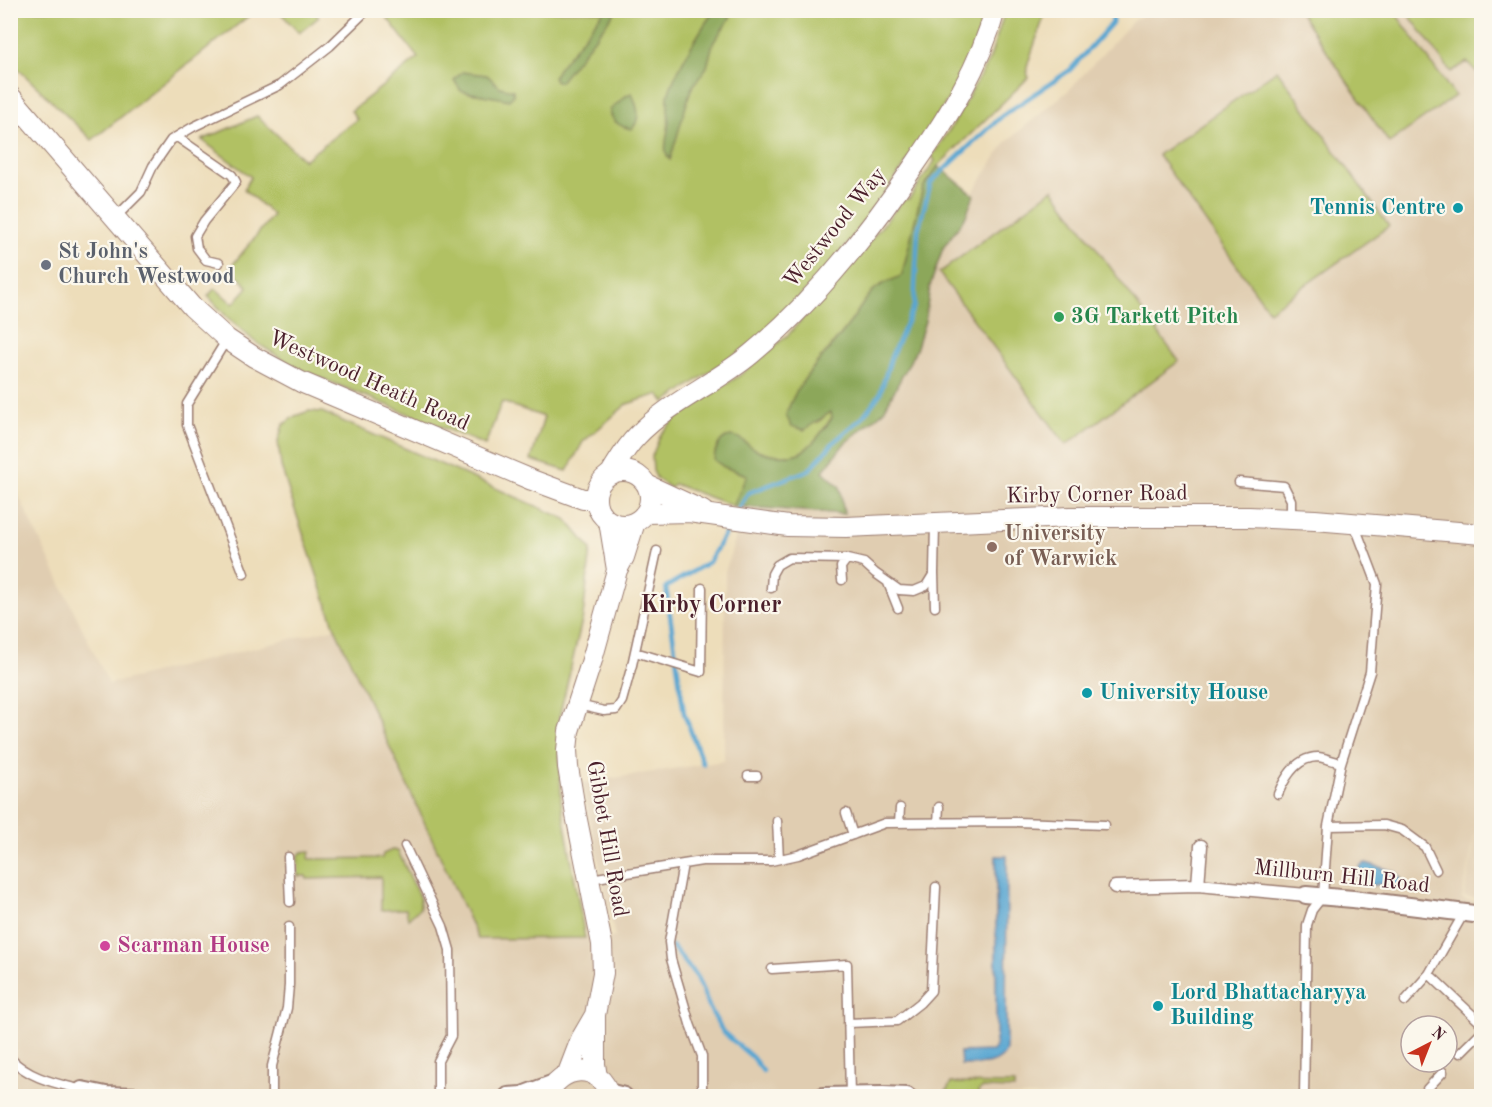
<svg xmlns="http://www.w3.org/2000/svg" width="1492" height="1107" font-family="'Old Standard TT',serif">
	<rect width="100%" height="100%" fill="#fbf7ec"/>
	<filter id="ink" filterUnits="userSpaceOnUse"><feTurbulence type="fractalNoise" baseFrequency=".0167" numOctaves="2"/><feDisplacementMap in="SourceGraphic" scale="12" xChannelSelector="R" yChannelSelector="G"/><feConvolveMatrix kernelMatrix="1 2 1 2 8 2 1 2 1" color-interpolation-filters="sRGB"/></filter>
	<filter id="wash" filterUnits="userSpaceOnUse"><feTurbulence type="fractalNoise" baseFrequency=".008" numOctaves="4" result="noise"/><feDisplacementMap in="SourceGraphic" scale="24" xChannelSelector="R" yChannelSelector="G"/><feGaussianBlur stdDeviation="1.35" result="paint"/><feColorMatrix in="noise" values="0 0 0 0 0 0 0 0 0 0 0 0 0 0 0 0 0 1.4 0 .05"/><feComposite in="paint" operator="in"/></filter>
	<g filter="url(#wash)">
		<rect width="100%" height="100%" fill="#edddba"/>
		<path fill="#e0cdb1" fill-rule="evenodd" d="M1151,11h330l1,790 -20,98 19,3v194h-1470l-1,-618 99,206 226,-56 143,311 137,-2 -33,-154 142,-22 1,-189 21,-68 183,-236 42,-73 35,-53 63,-52 65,-70zM1411,1026h36v36h-36z
			M1481,807v92l-17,-2z"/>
		<path fill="#b1c164" stroke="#7e7048" stroke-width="1.5" d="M10,11l1,-1 244,1 -163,129 -81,-78z
			M279,11h34l6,6 -20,16z
			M382,11h606l-26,65 -40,66 -89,121 -73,75 -95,64 -6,-8 -32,10 -44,38 -16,29 -36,-11 13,-43 -42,-15 -17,43 -186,-76 -44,-27 -28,-25 -19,-21 7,-8 18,16 15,-17 -18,-19 43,-53 -29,-26 7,-12 -49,-37 55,-24 47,44 53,-41 -6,-8 67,-53z
			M1005,11h41l-19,55 1,12 -90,88 -15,21 -21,88c-9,6 -20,7 -28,15 -10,10 -17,24 -25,34 -22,30 -52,55 -63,92l31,7 14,-12 1,6c-8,12 -18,28 -31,35 -12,6 -35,3 -46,-3 -18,-11 -29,-23 -40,3l9,15 23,8 -14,31 -59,-22 -3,4 -14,-9 -4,-8 -1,-15 9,-22 18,-19 60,-39 50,-42 71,-81 43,-53 6,-1 26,-38 -3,-5 20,-30 38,-68z
			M1299,11h95l61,85 -66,47z
			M1406,11h75v65l-14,-14 -16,10z
			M1277,70l112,156 -120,85 -111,-156z
			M1053,189l126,172 -113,84 -127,-172z
			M309,411l13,1 244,107 25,30 -8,67 -24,102 2,83 24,137 -107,1 -143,-311 -45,-133 -9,-29 -3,-25 5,-16 12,-9z
			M392,850l6,1 22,48v9l-12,11 -2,-10 -25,1v-33l-74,2 -1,-3h-8v-20l4,-4 8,-1 -1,8 73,-1 1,-4z
			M951,1083l63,1v5l-31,-1 -5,4v4h-31l-3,-1z"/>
		<path fill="#8ca75a" stroke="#6b6342" stroke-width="1.5" d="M604,11h12l-56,71 -4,-1 -3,-3 5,-9z
			M714,11h18l-2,7 -17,25 -6,24 -16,22 -21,71c-8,-8 -3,-21 -2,-31 2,-10 -1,-22 0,-32 3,-19 34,-70 46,-86z
			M462,72l25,3 13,12 13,3v6l-4,4c-16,-4 -32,-5 -48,-9l-7,-11z
			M632,93c5,13 10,25 0,36 -11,-2 -21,-7 -22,-19l16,-14z
			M938,166l36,29 -8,21 -23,32 -13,38 -5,35 -9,29 -33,62 -38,31 -22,28 17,16 4,27 -111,-8 14,-31 -23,-8 -10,-7c1,-12 7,-27 22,-23 7,2 13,9 19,12 12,6 34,9 46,3 13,-7 23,-23 31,-34l-1,-6 -27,18 -13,-4 -5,-11c11,-36 41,-60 63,-91 8,-11 15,-24 25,-34 9,-8 19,-9 28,-15l21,-88z"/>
		<path fill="#58a6d1" stroke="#51627e" stroke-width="1.5" d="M996,856h11l-1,195c-8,17 -29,13 -45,14l-1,-13 32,-1 4,-5z
			M1366,863l30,9 6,9 -6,6 -16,-3 -11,2 -7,-2 -5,-7 4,-12z"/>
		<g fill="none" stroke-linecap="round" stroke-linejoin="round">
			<path stroke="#58a6d1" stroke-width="4.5" d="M736,514l12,-21 61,-23 25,-28 27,-23 19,-25 11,-37 23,-51 4,-76 13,-48 71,-66 68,-46 42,-47 2,-13
				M703,764l-19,-51 -18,-126 43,-25 22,-39
				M672,946l25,31 13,32 13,23 29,25 11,14"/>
		</g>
	</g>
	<g filter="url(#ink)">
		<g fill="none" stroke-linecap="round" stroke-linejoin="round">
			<defs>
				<path id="service" d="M177,137l55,38 4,7 -32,39 -9,15 2,12 9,12 13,3
					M116,217l25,-25 12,-26 18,-26 22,-13 87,-42 50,-39 37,-36
					M227,339l-40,65v21l57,149
					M1239,482l45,4 7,14v19
					M934,573l1,34
					M842,580l-1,-13 6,-8
					M888,583l10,25
					M771,588l1,-14 5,-9 12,-7 58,1 17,4 11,10 24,17 15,1 12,-5 8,-13 1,-49
					M635,652l66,20 1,-84
					M578,705l26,6 12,-1 6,-9 10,-36 25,-114
					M748,776h9
					M1278,794c7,-17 19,-37 40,-37 7,1 16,4 23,6
					M846,813l7,22
					M777,821l2,38
					M899,823l1,-15
					M938,823l1,-16
					M1328,826l56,-1 18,5 23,17 11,23
					M405,846l38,80 7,24 1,86 -13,25v35
					M288,857l2,45
					M683,864l-14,78 2,17 19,65 12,32v40
					M590,879l112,-18h69l27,-6 87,-32 132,-1 88,3
					M1464,913l-35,61 53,50
					M772,969l75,-5 3,131
					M1405,1001l24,-27
					M848,1023l49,-2 23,-18 11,-12 5,-104
					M1460,1053l22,-22
					M10,1058c20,21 46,25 72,32
					M1427,1089l16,-17
					M272,1096v-30l15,-58 2,-23v-58
					M1304,1096l3,-171 5,-15 11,-14 5,-70 13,-63 29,-91 7,-88 -19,-50 -7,-9"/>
				<path id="pedestrian" d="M1201,846l-3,39 108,10
					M1115,887l83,-2"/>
				<path id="minor" d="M10,122l16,-9
					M1306,895l47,4 129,16
					M82,1090l24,5 33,1
					M608,1092l16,4
					M508,1096l14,-1 32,-12
					M823,1096l60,-1 24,1"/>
				<path id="tertiary" d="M10,96l182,211 35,32 27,18 47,25 231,98 51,19h13
					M596 498a27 27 0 1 1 54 0a27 27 0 1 1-54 0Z
					M611,473c8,-13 15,-26 26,-37 32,-34 78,-52 114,-82 65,-54 118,-121 165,-191 33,-48 64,-96 79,-153
					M647,485l56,26
					M646,513l43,-1 99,14 58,1 224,-10h179l66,3 167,14
					M609,521l8,49
					M568,1073l13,-34 14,-24
					M597,1077l-2,-13v-49l8,-42 -1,-29 -26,-129 -8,-48 -1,-17 2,-19 23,-71 25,-90 7,-13 11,-35
					M548,1096c11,-31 53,-35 61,0"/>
			</defs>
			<use href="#service" stroke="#9c7e72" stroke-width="11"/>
			<use href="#pedestrian" stroke="#9c7e72" stroke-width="15"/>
			<use href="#minor" stroke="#9c7e72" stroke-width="20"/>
			<use href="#tertiary" stroke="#9c7e72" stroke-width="22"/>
			<use href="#service" stroke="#fff" stroke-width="8"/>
			<use href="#pedestrian" stroke="#fff" stroke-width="12"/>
			<use href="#minor" stroke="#fff" stroke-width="16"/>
			<use href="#tertiary" stroke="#fff" stroke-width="20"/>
		</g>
	</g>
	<g fill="#0f9aa8" stroke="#fbf7ec" stroke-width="2">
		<circle cx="1458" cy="208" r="6"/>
		<circle cx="1087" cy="693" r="6"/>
		<circle cx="1158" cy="1006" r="6"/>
	</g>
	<circle fill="#6b7280" stroke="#fbf7ec" stroke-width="2" cx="46" cy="265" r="6"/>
	<circle fill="#2e9e5b" stroke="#fbf7ec" stroke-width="2" cx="1059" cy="317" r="6"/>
	<circle fill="#8d6e63" stroke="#fbf7ec" stroke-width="2" cx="992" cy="547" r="6"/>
	<circle fill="#d1479c" stroke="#fbf7ec" stroke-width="2" cx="105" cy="946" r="6"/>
	<g text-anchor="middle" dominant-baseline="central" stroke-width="4.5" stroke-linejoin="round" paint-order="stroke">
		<g font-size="22" font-weight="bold" fill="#0d838f" stroke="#fbf7ec" text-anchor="start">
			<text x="1446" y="208" text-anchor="end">Tennis Centre</text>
			<text x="1099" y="693">University House</text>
			<text x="1170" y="993">Lord Bhattacharyya<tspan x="1170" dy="25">Building</tspan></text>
		</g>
		<g font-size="22" fill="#4a1f2b" stroke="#fbf7ec">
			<text transform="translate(835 228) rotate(-51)">Westwood Way</text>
			<text transform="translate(369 381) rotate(24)">Westwood Heath Road</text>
			<text transform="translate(1097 495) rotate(-1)">Kirby Corner Road</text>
			<text transform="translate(607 839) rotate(80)">Gibbet Hill Road</text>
			<text transform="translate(1342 877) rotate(6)">Millburn Hill Road</text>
		</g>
		<g font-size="22" font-weight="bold" fill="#5b616d" stroke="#fbf7ec" text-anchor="start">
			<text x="58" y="252">St John's<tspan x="58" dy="25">Church Westwood</tspan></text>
		</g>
		<g font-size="22" font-weight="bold" fill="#27864d" stroke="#fbf7ec" text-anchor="start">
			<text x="1071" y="317">3G Tarkett Pitch</text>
		</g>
		<g font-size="22" font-weight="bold" fill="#785e54" stroke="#fbf7ec" text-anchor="start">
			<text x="1004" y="534">University<tspan x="1004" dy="25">of Warwick</tspan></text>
		</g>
		<g font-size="22" font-weight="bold" fill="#b23c85" stroke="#fbf7ec" text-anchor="start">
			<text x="117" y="946">Scarman House</text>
		</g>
		<g font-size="24" font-weight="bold" fill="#4a1f2b" stroke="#fbf7ec">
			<text x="711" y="606">Kirby Corner</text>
		</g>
	</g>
	<rect width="1492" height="1107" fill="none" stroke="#fbf7ec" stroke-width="36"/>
	<g transform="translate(1429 1044) rotate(42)"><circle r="28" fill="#fbf7ec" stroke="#b4a19f" stroke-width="1.5"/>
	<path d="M0-4.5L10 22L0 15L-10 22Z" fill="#c8321e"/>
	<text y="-9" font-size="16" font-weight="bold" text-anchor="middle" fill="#4a1f2b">N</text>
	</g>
</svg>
